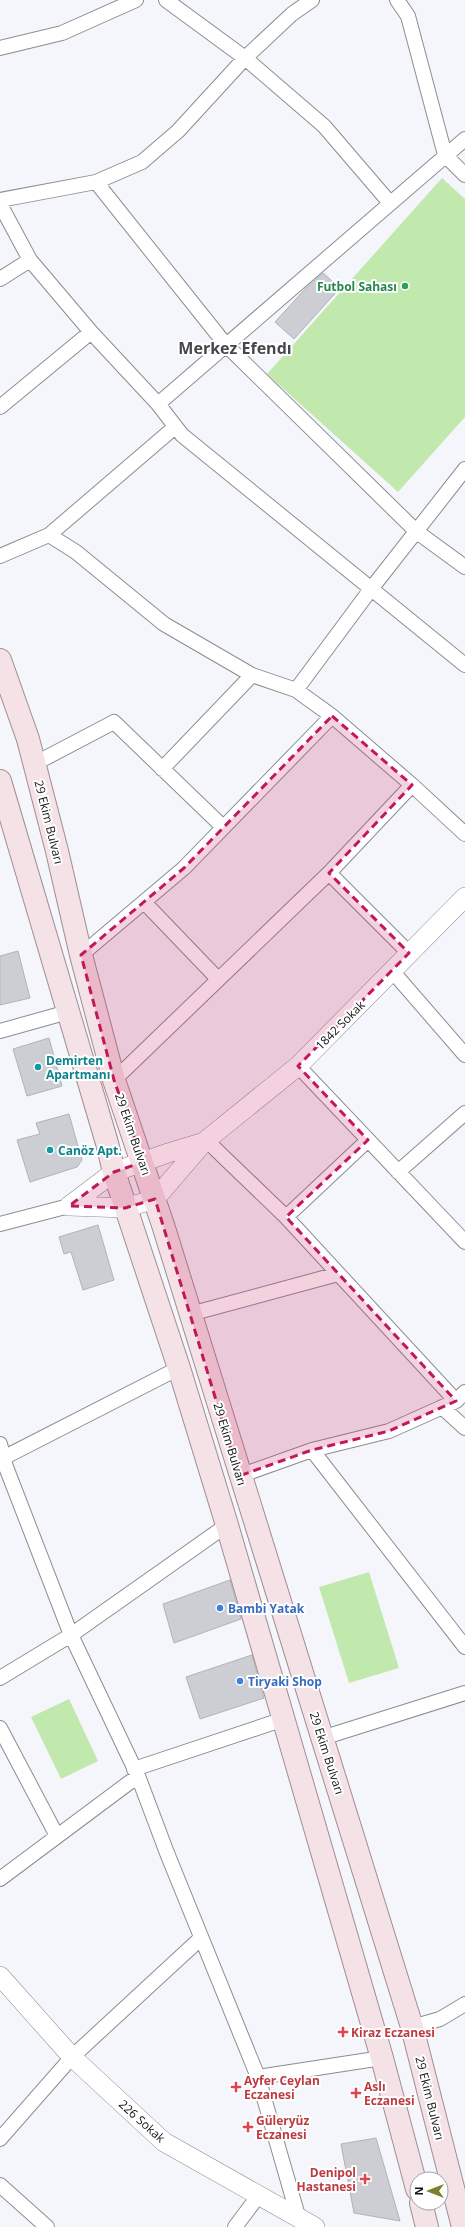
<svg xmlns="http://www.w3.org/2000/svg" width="465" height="2227" font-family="'Open Sans',sans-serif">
	<rect width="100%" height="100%" fill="#f4f6fb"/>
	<path fill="#c2e9ad" d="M442,178l23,21v218l-67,75 -131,-118z
		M369,1572l30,96 -50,15 -30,-96z
		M69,1699l29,62 -37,18 -30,-62z"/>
	<path fill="#ccced4" stroke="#b1b3b8" d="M323,273l17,15 -46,51 -19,-17 31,-34z
		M18,951l12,47 -30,7v-49z
		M49,1038l13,48 -35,10 -14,-47z
		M69,1114l13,46 -5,7 -47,15 -13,-42 23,-6 -4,-11z
		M98,1225l16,55 -31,10 -12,-38 -7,2 -5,-17z
		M230,1580l11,39 -67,24 -11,-39z
		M252,1655l12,43 -64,21 -14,-42z
		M376,2138l24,83 -46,-8 -13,-69z"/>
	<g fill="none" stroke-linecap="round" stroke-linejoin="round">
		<defs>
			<path id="street" d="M166,0l79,58 79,68 66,77
				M397,0l11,16 37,139 20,20
				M0,48l62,-15 74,-33
				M96,182l130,163 191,187 48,35
				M0,200l96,-18 46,-20 36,-31 67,-73 47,-44 20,-14
				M0,204l30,56 61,72 67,72 24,31 283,230
				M0,279l30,-19
				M158,404l307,-265
				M0,407l91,-75
				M49,535l126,-108
				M0,556l49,-21 27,17 88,72 88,51 44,15 36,26 80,69 53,49
				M296,690l75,-101 94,-120
				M34,764l80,-42 109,105
				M162,769l90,-94
				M329,873l80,80
				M144,902l74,77
				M81,955l103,-87 148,-152
				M393,972l72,83
				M0,1031l68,-19
				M298,1066l167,176
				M114,1080l215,-207 83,-88
				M206,1140l80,77 170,184
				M398,1172l67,-59
				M286,1217l82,-77
				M0,1224l69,-18
				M190,1314l148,-40
				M442,1407l23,21
				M0,1444l6,23 65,168 67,141 29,77 91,224 40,139
				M312,1450l153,197
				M3,1458l176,-90
				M239,1476l73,-26 77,-19 67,-30 9,-9
				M0,1678l71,-43 156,-110
				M0,1728l57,108
				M322,1738l143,-45
				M134,1769l150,-50
				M0,1879l138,-103
				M412,2027l28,-8 25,-15
				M258,2077l124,-19
				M0,2139l72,-82 129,-119
				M0,2185l47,42
				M235,2227l24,-32"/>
			<path id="secondary" d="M69,1206l56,2 30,-9 49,-57 94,-76 167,-169
				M69,1206l45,-34 54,-19 36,-11
				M0,1976l72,81 92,85 151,85"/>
			<path id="primary" d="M0,660l28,79 29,112 24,104 33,125 50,148 248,799 51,200
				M0,781l107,362 7,29 65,196 48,157 155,533 35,131
				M421,2203l6,24"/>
		</defs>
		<use href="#street" stroke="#8b8d92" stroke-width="16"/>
		<use href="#secondary" stroke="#8b8d92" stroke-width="20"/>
		<use href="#primary" stroke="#a08d92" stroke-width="24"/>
		<use href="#street" stroke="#fff" stroke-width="14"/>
		<use href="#secondary" stroke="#fff" stroke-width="19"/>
		<use href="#primary" stroke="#f4e2e6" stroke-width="22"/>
	</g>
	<path fill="#c2185b" fill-opacity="0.2" stroke="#c2185b" stroke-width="3" stroke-dasharray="8 5" stroke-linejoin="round" d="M332,716l80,69 -83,88 80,80 -111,113 70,74 -82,77 170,184 -67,30 -77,19 -73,26 -84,-277 -30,9 -56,-2 45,-34 29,-10 -29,-82 -33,-125 103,-87z"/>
	<circle fill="#2e9e5b" stroke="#fff" stroke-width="1.5" cx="405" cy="286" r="4"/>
	<g fill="#0f9aa8" stroke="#fff" stroke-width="1.5">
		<circle cx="38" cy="1067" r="4"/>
		<circle cx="50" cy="1150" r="4"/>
	</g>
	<g fill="#3f7fe0" stroke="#fff" stroke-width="1.5">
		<circle cx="220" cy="1608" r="4"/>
		<circle cx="240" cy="1681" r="4"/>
	</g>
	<g fill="#e0444e" stroke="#fff" stroke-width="1.5">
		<path d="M341 2026h4v4h4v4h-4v4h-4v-4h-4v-4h4z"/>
		<path d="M234 2081h4v4h4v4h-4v4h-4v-4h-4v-4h4z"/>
		<path d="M354 2087h4v4h4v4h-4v4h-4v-4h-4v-4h4z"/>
		<path d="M246 2121h4v4h4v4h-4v4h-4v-4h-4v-4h4z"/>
		<path d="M363 2173h4v4h4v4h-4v4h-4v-4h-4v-4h4z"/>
	</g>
	<g text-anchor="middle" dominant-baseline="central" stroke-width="4" stroke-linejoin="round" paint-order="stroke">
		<g font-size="12" font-weight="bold" fill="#27864d" stroke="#fff" text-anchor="end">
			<text x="397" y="286">Futbol Sahası</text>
		</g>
		<g font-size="12" fill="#131416" stroke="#fff">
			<text transform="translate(49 822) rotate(76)">29 Ekim Bulvarı</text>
			<text transform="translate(340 1025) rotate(-45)">1842 Sokak</text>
			<text transform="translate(133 1134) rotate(71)">29 Ekim Bulvarı</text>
			<text transform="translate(230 1444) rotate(73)">29 Ekim Bulvarı</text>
			<text transform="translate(327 1753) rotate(72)">29 Ekim Bulvarı</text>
			<text transform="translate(430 2098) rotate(76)">29 Ekim Bulvarı</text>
			<text transform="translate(142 2121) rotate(42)">226 Sokak</text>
		</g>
		<g font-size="12" font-weight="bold" fill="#0d838f" stroke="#fff" text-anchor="start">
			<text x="46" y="1060">Demirten<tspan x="46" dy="14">Apartmanı</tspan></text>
			<text x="58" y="1150">Canöz Apt.</text>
		</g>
		<g font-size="12" font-weight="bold" fill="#366cbe" stroke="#fff" text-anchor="start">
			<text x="228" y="1608">Bambi Yatak</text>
			<text x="248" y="1681">Tiryaki Shop</text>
		</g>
		<g font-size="12" font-weight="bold" fill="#be3a42" stroke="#fff" text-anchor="start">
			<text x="351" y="2032">Kiraz Eczanesi</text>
			<text x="244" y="2080">Ayfer Ceylan<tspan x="244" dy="14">Eczanesi</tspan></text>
			<text x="364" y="2086">Aslı<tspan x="364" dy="14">Eczanesi</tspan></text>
			<text x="256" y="2120">Güleryüz<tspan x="256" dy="14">Eczanesi</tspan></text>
			<text x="356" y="2172" text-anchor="end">Denipol<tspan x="356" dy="14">Hastanesi</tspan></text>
		</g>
		<g font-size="16" font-weight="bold" fill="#45474b" stroke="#fff">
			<text x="235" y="348">Merkez Efendı</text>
		</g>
	</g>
	<g transform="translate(429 2191) rotate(270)"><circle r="19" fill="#ffffff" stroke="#a1a1a2"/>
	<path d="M0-3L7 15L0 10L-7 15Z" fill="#7e8029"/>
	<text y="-6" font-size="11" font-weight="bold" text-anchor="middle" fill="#131416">N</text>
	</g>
</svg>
